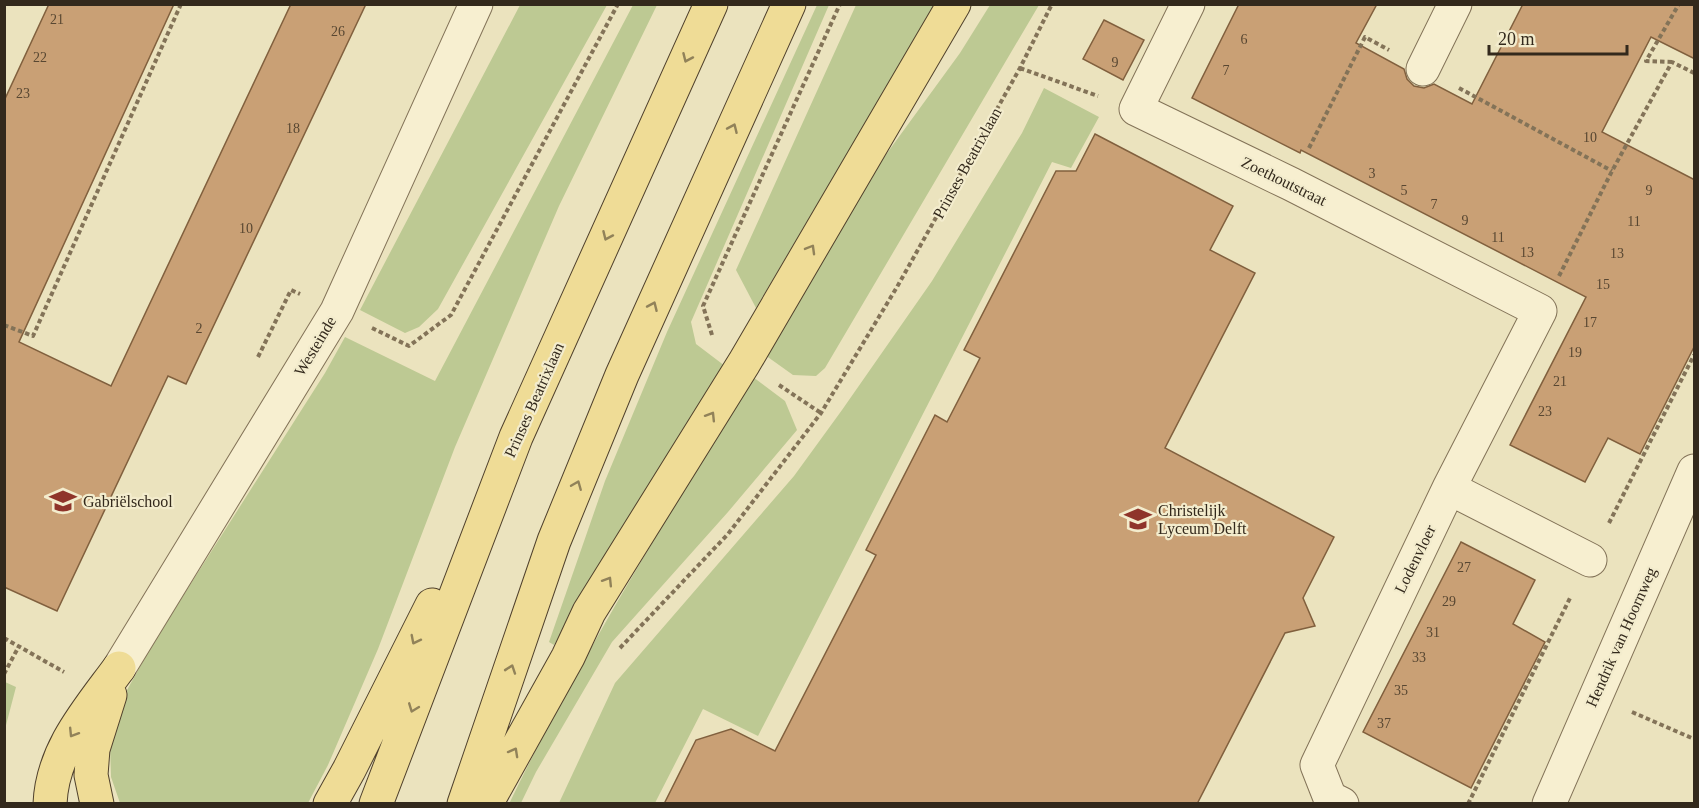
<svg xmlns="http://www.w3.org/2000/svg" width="1699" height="808" font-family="Georgia,serif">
	<rect width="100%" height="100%" fill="#ebe3be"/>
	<path fill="#bdc993" d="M520,5h87l-169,304 -19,18 -14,6 -45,-23z
		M633,5h24l-98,201 -104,241 -77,202 -50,116 -20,38h-188l-9,-26 -1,-33 6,-34 37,-67 172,-270 20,-36 90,44z
		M817,5h12l-138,317 5,22 29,22 -171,279 -5,-3 56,-161 62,-149z
		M856,5h79l-179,303 -20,-38z
		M990,5h49l-214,363 -9,8 -23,-1 -28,-20 93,-162 102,-140z
		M1044,88l55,29 -28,51 -19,-6 -294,574 -55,-27 -48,94h-96l56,-120 179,-207 48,-66 90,-129 90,-148z
		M753,377l32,24 12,29 -69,82 -116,130 -76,130 -15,31 -12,1c71,-148 159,-287 244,-427z
		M5,682l11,5 -11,42z"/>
	<path fill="#c9a075" stroke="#81603e" stroke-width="1.5" d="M49,4h125l-155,338 92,44 180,-382h75l-180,380 -18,-8 -111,235 -53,-24v-486z
		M1239,4h138l-21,39 48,26 3,10 7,7 10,2 10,-4 38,20 51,-100h172v55l-44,-22 -49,95 93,48v165l-55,109 -32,-16 -23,44 -75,-37 76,-148 -285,-147 -1,3 -108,-55z
		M1104,20l40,20 -21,40 -40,-21z
		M1095,134l138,72 -23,44 45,23 -90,175 169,89 -31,61 12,28 -30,7 -88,171h-533l32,-64 35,-11 44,22 101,-196 -10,-5 69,-135 12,7 33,-64 -16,-8 92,-179h20z
		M1461,542l74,38 -22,44 32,18 -74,146 -108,-56z"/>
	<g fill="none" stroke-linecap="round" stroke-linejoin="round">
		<defs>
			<path id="minor" d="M1188,4l-52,105 155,75 249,127 -91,177 -132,277 13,33 12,6
				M1423,69l32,-65
				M1449,488l141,72
				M1549,804l145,-333"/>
			<path id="tertiary" d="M119,668l218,-357 139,-307"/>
			<path id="primary" d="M50,804c2,-54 39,-95 69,-136
				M97,804l-6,-29 2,-26 17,-54
				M330,804l19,-34 83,-165
				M376,804l140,-367 195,-433
				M464,804l90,-263 68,-166 167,-371
				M486,804l82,-147 21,-45 155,-249 210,-359"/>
		</defs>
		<use href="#minor" stroke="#837358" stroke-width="35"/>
		<use href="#tertiary" stroke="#837358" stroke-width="35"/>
		<use href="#primary" stroke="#50412c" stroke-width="35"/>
		<path stroke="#837358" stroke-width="4" stroke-dasharray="4.5 3" stroke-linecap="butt" d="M1672,62l-26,-1 33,-57
			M1020,68l78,28
			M1459,88l153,83
			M1309,148l56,-111 24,13
			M1559,276l53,-105 60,-109 22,11
			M4,325l29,11 148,-332
			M372,328l37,18 42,-31 167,-311
			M712,335l-9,-29 137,-302
			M258,357l33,-67 9,4
			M779,385l42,28
			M1609,523l85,-168
			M4,638l60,34
			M620,648l108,-114 93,-121 76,-126 123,-219 32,-64
			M4,674l15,-28
			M1632,712l62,27
			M1468,804l103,-208"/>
		<use href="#minor" stroke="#f7efd0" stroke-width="33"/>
		<use href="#tertiary" stroke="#f7efd0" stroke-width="33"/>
		<use href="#primary" stroke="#efdc96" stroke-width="33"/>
	</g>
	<defs><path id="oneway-chevron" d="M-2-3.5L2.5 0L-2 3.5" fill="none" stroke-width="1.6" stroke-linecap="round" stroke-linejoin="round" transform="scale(1.5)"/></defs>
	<g stroke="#918259">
		<use href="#oneway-chevron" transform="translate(687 58) rotate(114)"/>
		<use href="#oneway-chevron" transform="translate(733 128) rotate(-66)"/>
		<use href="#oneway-chevron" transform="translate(607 236) rotate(114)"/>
		<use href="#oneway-chevron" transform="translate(811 249) rotate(-60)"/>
		<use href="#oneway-chevron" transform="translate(653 306) rotate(-66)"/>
		<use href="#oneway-chevron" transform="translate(711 416) rotate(-58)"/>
		<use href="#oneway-chevron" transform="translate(577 485) rotate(-68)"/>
		<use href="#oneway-chevron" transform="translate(608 581) rotate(-58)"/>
		<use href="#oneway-chevron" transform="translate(415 640) rotate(117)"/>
		<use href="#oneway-chevron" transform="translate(511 669) rotate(-71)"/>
		<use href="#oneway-chevron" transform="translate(413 708) rotate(111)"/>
		<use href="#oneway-chevron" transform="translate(73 733) rotate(122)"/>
		<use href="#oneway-chevron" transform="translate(514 752) rotate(-61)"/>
	</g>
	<defs>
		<symbol id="school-bare" viewBox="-9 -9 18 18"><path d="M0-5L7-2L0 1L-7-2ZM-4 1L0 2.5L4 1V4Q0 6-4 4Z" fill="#8f342a" stroke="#f3eccd" stroke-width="2.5" paint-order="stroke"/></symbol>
	</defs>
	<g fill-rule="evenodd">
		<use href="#school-bare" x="44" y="482" width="38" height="38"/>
		<use href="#school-bare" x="1119" y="500" width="38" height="38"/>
	</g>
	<g text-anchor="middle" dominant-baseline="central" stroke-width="4.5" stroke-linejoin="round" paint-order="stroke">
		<g font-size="14" fill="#584732">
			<text x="57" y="19">21</text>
			<text x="338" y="31">26</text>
			<text x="1244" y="39">6</text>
			<text x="40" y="57">22</text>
			<text x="1115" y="62">9</text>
			<text x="1226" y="70">7</text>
			<text x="23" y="93">23</text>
			<text x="293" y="128">18</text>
			<text x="1590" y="137">10</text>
			<text x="1372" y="173">3</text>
			<text x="1404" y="190">5</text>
			<text x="1649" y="190">9</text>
			<text x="1434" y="204">7</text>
			<text x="1465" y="220">9</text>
			<text x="1634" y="221">11</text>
			<text x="246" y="228">10</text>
			<text x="1498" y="237">11</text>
			<text x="1527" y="252">13</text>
			<text x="1617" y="253">13</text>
			<text x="1603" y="284">15</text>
			<text x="1590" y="322">17</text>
			<text x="199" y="328">2</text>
			<text x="1575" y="352">19</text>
			<text x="1560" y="381">21</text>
			<text x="1545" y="411">23</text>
			<text x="1464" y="567">27</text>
			<text x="1449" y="601">29</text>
			<text x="1433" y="632">31</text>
			<text x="1419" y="657">33</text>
			<text x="1401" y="690">35</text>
			<text x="1384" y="723">37</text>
		</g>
		<g font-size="16" fill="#33291c" stroke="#f3eccd">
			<text transform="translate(967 163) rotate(-61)">Prinses Beatrixlaan</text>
			<text transform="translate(1284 181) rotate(26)">Zoethoutstraat</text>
			<text transform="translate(315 346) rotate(-59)">Westeinde</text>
			<text transform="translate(534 400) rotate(-66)">Prinses Beatrixlaan</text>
			<text transform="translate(1415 559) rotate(-64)">Lodenvloer</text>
			<text transform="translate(1621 637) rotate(-66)">Hendrik van Hoornweg</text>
		</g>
		<g font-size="16" fill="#33291c" stroke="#f3eccd" text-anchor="start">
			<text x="83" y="501">Gabriëlschool</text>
			<text x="1158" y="510">Christelijk<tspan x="1158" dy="18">Lyceum Delft</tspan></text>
		</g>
	</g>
	<rect width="1699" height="808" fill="none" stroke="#33291c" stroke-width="12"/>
	<path d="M1489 45v9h138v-9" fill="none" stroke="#33291c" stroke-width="3"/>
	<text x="1498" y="45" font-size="18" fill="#33291c" stroke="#f3eccd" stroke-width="4.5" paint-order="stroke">20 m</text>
</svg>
